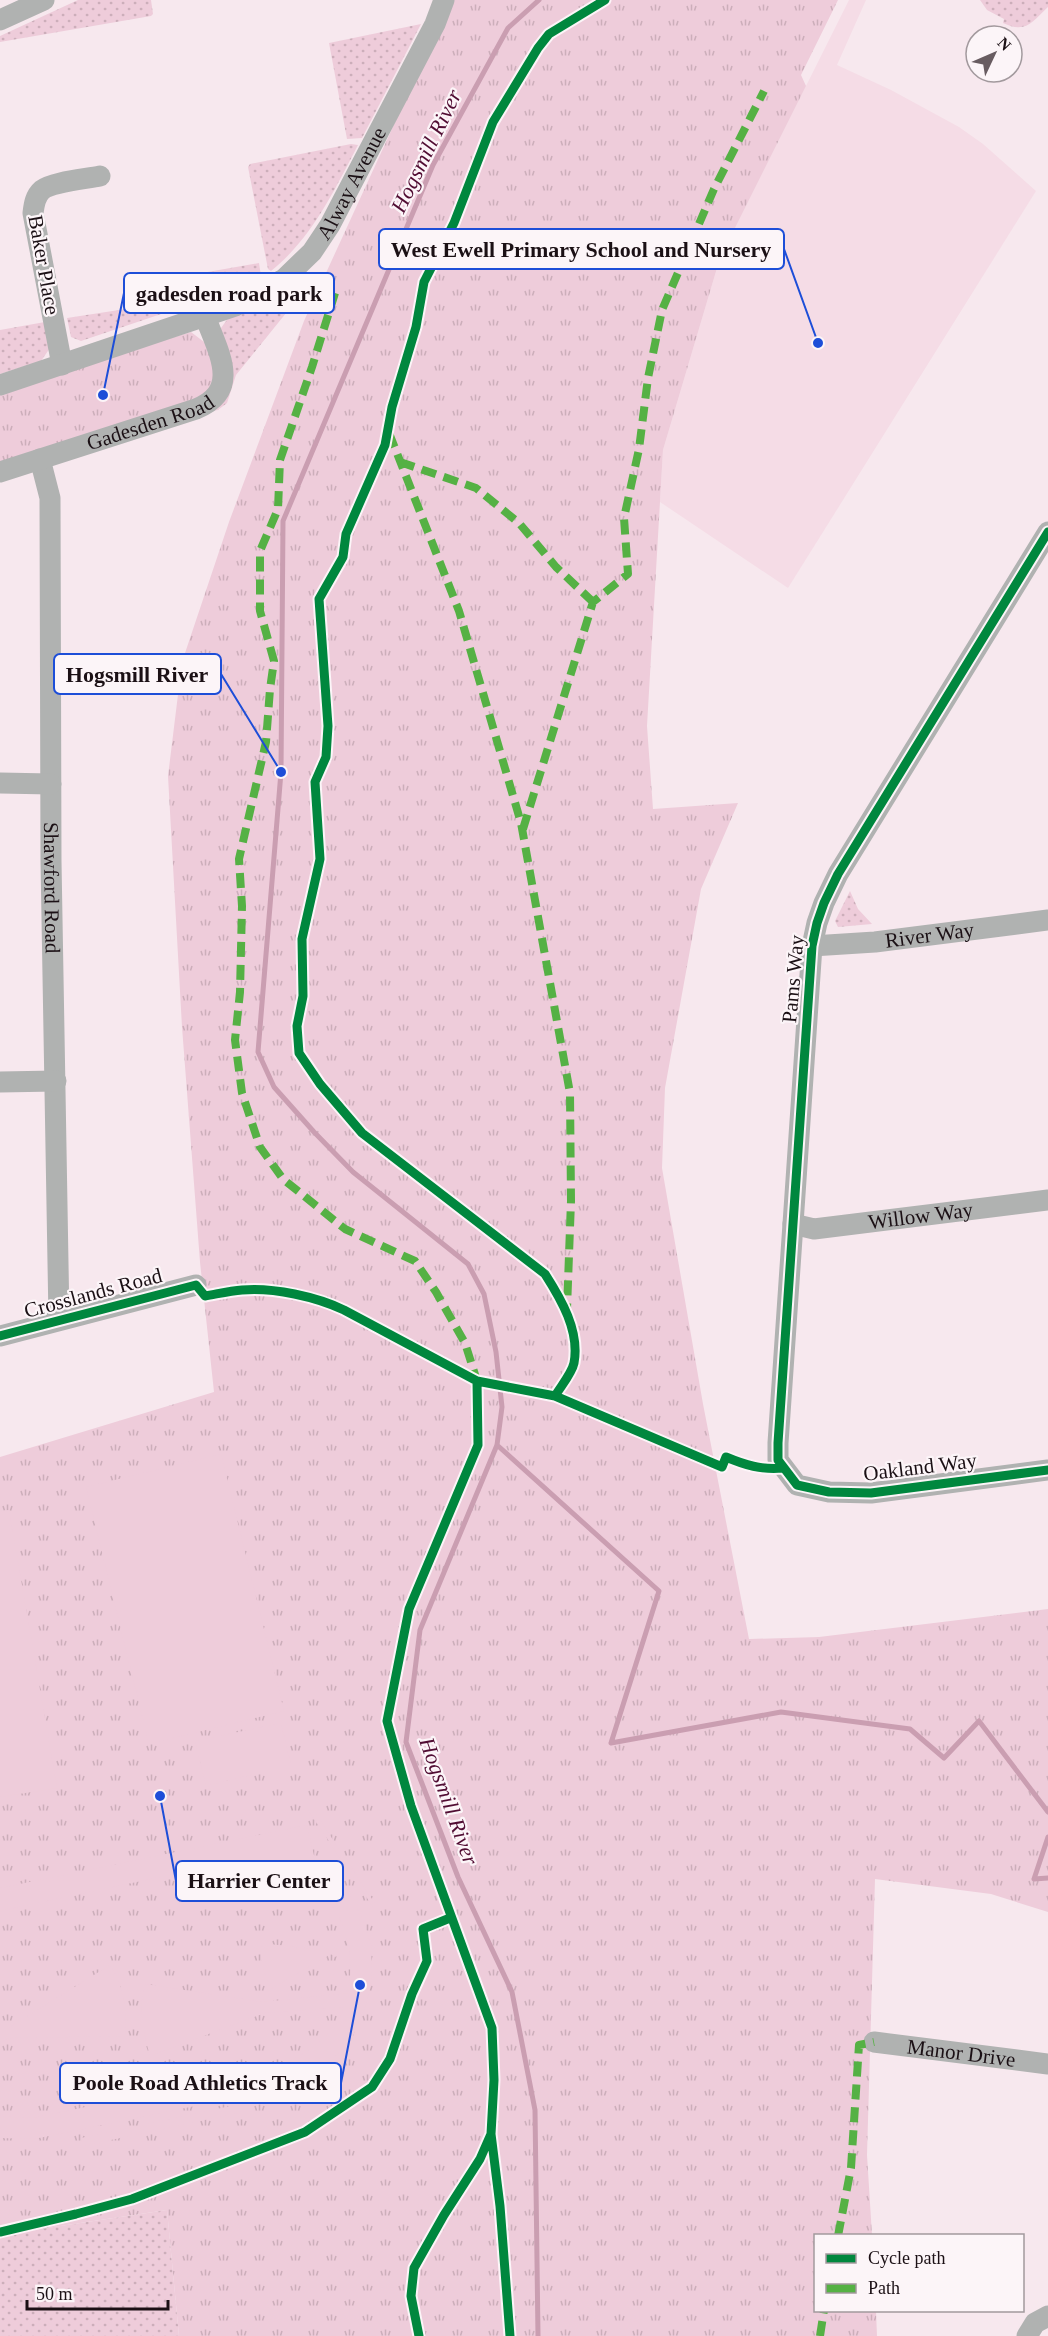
<svg xmlns="http://www.w3.org/2000/svg" width="1048" height="2336" font-family="'Times New Roman',serif">
	<defs>
		<pattern id="grass-dots" width="8" height="8" patternUnits="userSpaceOnUse" patternTransform="scale(1.5)"><rect width="8" height="8" fill="#eeccda"/><path d="M2 2h.1M6 6h.1" fill="none" stroke="#ccaeba" stroke-width="1.8" stroke-linecap="round"/></pattern>
		<pattern id="park-tufts" width="24" height="20" patternUnits="userSpaceOnUse" patternTransform="scale(1.5)"><rect width="24" height="20" fill="#eeccda"/><path d="M3 7l-1-3M5 7V3M7 7l1-3M15 17l-1-3M17 17v-4M19 17l1-3" fill="none" stroke="#ccaeba"/></pattern>
	</defs>
	<rect width="100%" height="100%" fill="#f7e8ee"/>
	<path fill="#f5dce6" d="M849,0h17l-29,65 54,25 68,37 24,17 53,47 -248,397 -128,-86 3,-52 57,-192z"/>
	<path fill="url(#grass-dots)" d="M78,0h73l2,14 -2,2 -151,26v-6z
		M980,0h68v7c-16,15 -22,27 -45,16l1,-4 -17,-9z
		M421,24l-59,114 -15,1 -18,-96z
		M351,144l7,1c-24,46 -46,93 -87,126l-3,-2 -20,-102 2,-3z
		M259,263l2,13 -11,6 -64,24 -7,-29z
		M275,292l20,10 -59,73 -9,28 -9,7 -6,1 9,-83 8,-11z
		M171,302l2,8 -92,31 -10,-4 -4,-19z
		M45,322l5,26 -9,13 -41,13v-44z
		M850,891l8,18 14,15 -34,3 -3,-6z
		M167,2210l12,126h-179v-101z"/>
	<path fill="url(#park-tufts)" d="M451,0h387l-37,75 5,11 -86,172 -57,192 -16,276 6,83 85,-6 -37,86 -36,199 -3,80 41,236 46,235 70,-2 229,-28v303l-57,-18 -116,-15 -8,276 5,80 -56,1v74l60,1 1,25h-698l-12,-126 -167,25v-778l214,-65 -14,-130 -18,-235 -14,-251 14,-114 47,-140 75,-201z
		M191,332l17,13 8,36 -14,17 -202,66v-74z"/>
	<path fill="#eeccda" d="M221,1454l63,257 -135,33 -63,-257z
		M9,1510l48,278 -57,9v-286z
		M281,1723l10,42 -85,21 -11,-45z
		M312,1808l64,97 -3,2 -65,-97z
		M307,1825l8,35 20,16 15,20 12,21 9,28 1,31 -6,29 -13,31 -26,30 -25,18 -268,55 -34,-1v-22l33,2 239,-50c30,-11 62,-30 72,-61l-79,6 -115,43c-7,-24 -12,-48 -5,-72l118,18 85,-9c14,-79 -37,-135 -117,-131l-231,49v-23z
		M261,1943l70,8 2,-4 6,4 -3,6 -5,-3 -60,35 -9,-23z
		M110,1965c15,23 16,43 16,71l-115,2 -11,4v-12l8,-2z
		M235,2105l2,8 -154,33 -2,-8z"/>
	<g fill="none" stroke-linecap="round" stroke-linejoin="round">
		<path stroke="#ca9eb1" stroke-width="5" d="M497,1445l162,146 -48,152 170,-31 129,17 34,29 35,-37 69,91
			M1048,1837l-14,42 14,-1
			M538,2336l-3,-226 -23,-118 -54,-115 -52,-135 14,-112 77,-185 5,-38 -6,-55 -12,-58 -16,-30 -115,-92 -39,-40 -40,-45 -16,-35 23,-280 2,-251 150,-356 75,-137 31,-28"/>
		<g stroke="#b0b2b1" stroke-width="21">
			<path d="M0,20l44,-20"/>
			<path d="M62,365l-29,-152c1,-8 2,-17 9,-23 10,-8 44,-11 58,-14"/>
			<path id="s1" d="M0,385l235,-79 49,-27 28,-27 18,-27 105,-201 9,-24"/>
			<path id="s2" d="M40,459l10,39 1,363 8,459"/>
			<path id="s3" d="M0,472l196,-63c47,-19 21,-59 9,-93"/>
			<path d="M1048,532l-210,342 -14,29 -7,20 -5,23 -34,497v17l19,25 32,7 42,1 177,-23"/>
			<path d="M0,783l51,1"/>
			<path id="s4" d="M812,946l63,-4 173,-22"/>
			<path d="M0,1082l56,-1"/>
			<path id="s5" d="M793,1224l21,5 234,-29"/>
			<path d="M0,1336l196,-51"/>
			<path id="s6" d="M874,2042l174,22"/>
			<path d="M1027,2336l8,-13 13,-7"/>
		</g>
		<path stroke="#55b144" stroke-width="8" stroke-dasharray="15 8" stroke-linecap="butt" d="M335,293l-23,74 -32,93 -2,49 -18,42v60l14,50 -4,28 -4,53 -27,117 3,47 -2,86 -5,48 7,53 18,54 23,32 62,50 70,32 21,31 29,51 12,38
			M389,433l70,178 62,212 49,270 1,108 -4,108
			M400,462l76,26 43,35 37,44 37,35
			M523,829l70,-227 35,-28 -4,-56 15,-69 9,-71 14,-68 52,-121 50,-98
			M838,2236l13,-68 8,-123 15,-3
			M820,2336l4,-26"/>
		<defs>
			<path id="cycleway" d="M1048,532l-210,342 -14,29 -7,20 -5,23 -34,497v17l19,25 32,7 42,1 177,-23
				M0,1336l196,-51 9,11c12,-2 25,-5 37,-6 31,-3 75,7 102,20l133,71 78,15 167,71 4,-10c19,8 35,13 57,11
				M555,1396c6,-10 17,-23 19,-33 6,-32 -13,-64 -29,-89l-183,-141 -42,-49 -21,-31 -2,-27 6,-30 -1,-57 18,-80 -5,-77 11,-25 2,-31 -9,-127 24,-42 3,-23 39,-89 7,-38 24,-80 8,-45 30,-59 39,-101 45,-74 11,-14 56,-34
				M491,2134l9,72 10,130
				M0,2232l76,-18 56,-15 173,-67 67,-45 18,-28 22,-65 15,-33 -4,-32 27,-11
				M419,2336l-8,-40 3,-28 30,-53 36,-56 11,-25 3,-54 -2,-52 -81,-222 -24,-85 22,-112 69,-164 -1,-64"/>
		</defs>
		<use href="#cycleway" stroke="#fcf5f8" stroke-width="13"/>
		<use href="#cycleway" stroke="#00873e" stroke-width="9"/>
	</g>
	<g text-anchor="middle" dominant-baseline="central" stroke-width="4.5" stroke-linejoin="round" paint-order="stroke">
		<g font-size="21" fill="#1b1015" stroke="#fcf5f8">
			<text stroke="none"><textPath href="#s1" startOffset="422">Alway Avenue</textPath></text>
			<text transform="translate(44 265) rotate(80)">Baker Place</text>
			<text stroke="none"><textPath href="#s3" startOffset="158">Gadesden Road</textPath></text>
			<text stroke="none"><textPath href="#s2" startOffset="430">Shawford Road</textPath></text>
			<text stroke="none"><textPath href="#s4" startOffset="118">River Way</textPath></text>
			<text transform="translate(793 979) rotate(-85)">Pams Way</text>
			<text stroke="none"><textPath href="#s5" startOffset="129">Willow Way</textPath></text>
			<text transform="translate(93 1293) rotate(-15)">Crosslands Road</text>
			<text transform="translate(920 1467) rotate(-7)">Oakland Way</text>
			<text stroke="none"><textPath href="#s6" startOffset="88">Manor Drive</textPath></text>
		</g>
		<g font-size="22" font-style="italic" fill="#510d33" stroke="#fcf5f8">
			<text transform="translate(426 151) rotate(-64)">Hogsmill River</text>
			<text transform="translate(449 1801) rotate(70)">Hogsmill River</text>
		</g>
	</g>
	<path fill="none" stroke="#1d4ed8" stroke-width="2" d="M818 343L784 249M103 395L124 293M281 772L221 674M160 1796L176 1881M360 1985L341 2083"/>
	<g fill="#1d4ed8" stroke="#fcf5f8" stroke-width="2">
		<circle cx="818" cy="343" r="6"/>
		<circle cx="103" cy="395" r="6"/>
		<circle cx="281" cy="772" r="6"/>
		<circle cx="160" cy="1796" r="6"/>
		<circle cx="360" cy="1985" r="6"/>
	</g>
	<g fill="#fcf5f8" stroke="#1d4ed8" stroke-width="2">
		<rect x="379" y="229" width="405" height="40" rx="6"/>
		<rect x="124" y="273" width="210" height="40" rx="6"/>
		<rect x="54" y="654" width="167" height="40" rx="6"/>
		<rect x="176" y="1861" width="167" height="40" rx="6"/>
		<rect x="60" y="2063" width="281" height="40" rx="6"/>
	</g>
	<g font-size="22" text-anchor="middle" font-weight="bold" fill="#1b1015">
		<text x="581" y="257">West Ewell Primary School and Nursery</text>
		<text x="229" y="301">gadesden road park</text>
		<text x="137" y="682">Hogsmill River</text>
		<text x="259" y="1888">Harrier Center</text>
		<text x="200" y="2090">Poole Road Athletics Track</text>
	</g>
	<rect x="814" y="2234" width="210" height="78" fill="#fcf5f8" stroke="#a2999d" stroke-width="1.5"/>
	<rect x="826" y="2254" width="30" height="9" fill="#00873e" stroke="#a2999d" stroke-width="1.5"/>
	<text x="868" y="2264" font-size="18" fill="#1b1015">Cycle path</text>
	<rect x="826" y="2284" width="30" height="9" fill="#55b144" stroke="#a2999d" stroke-width="1.5"/>
	<text x="868" y="2294" font-size="18" fill="#1b1015">Path</text>
	<g transform="translate(994 54) rotate(46)"><circle r="28" fill="#fcf5f8" stroke="#a2999d" stroke-width="1.5"/>
	<path d="M0-4.5L10 22L0 15L-10 22Z" fill="#685c61"/>
	<text y="-9" font-size="16" font-weight="bold" text-anchor="middle" fill="#1b1015">N</text>
	</g>
	<path d="M27 2300v9h141v-9" fill="none" stroke="#1b1015" stroke-width="3"/>
	<text x="36" y="2300" font-size="18" fill="#1b1015" stroke="#fcf5f8" stroke-width="4.5" paint-order="stroke">50 m</text>
</svg>
